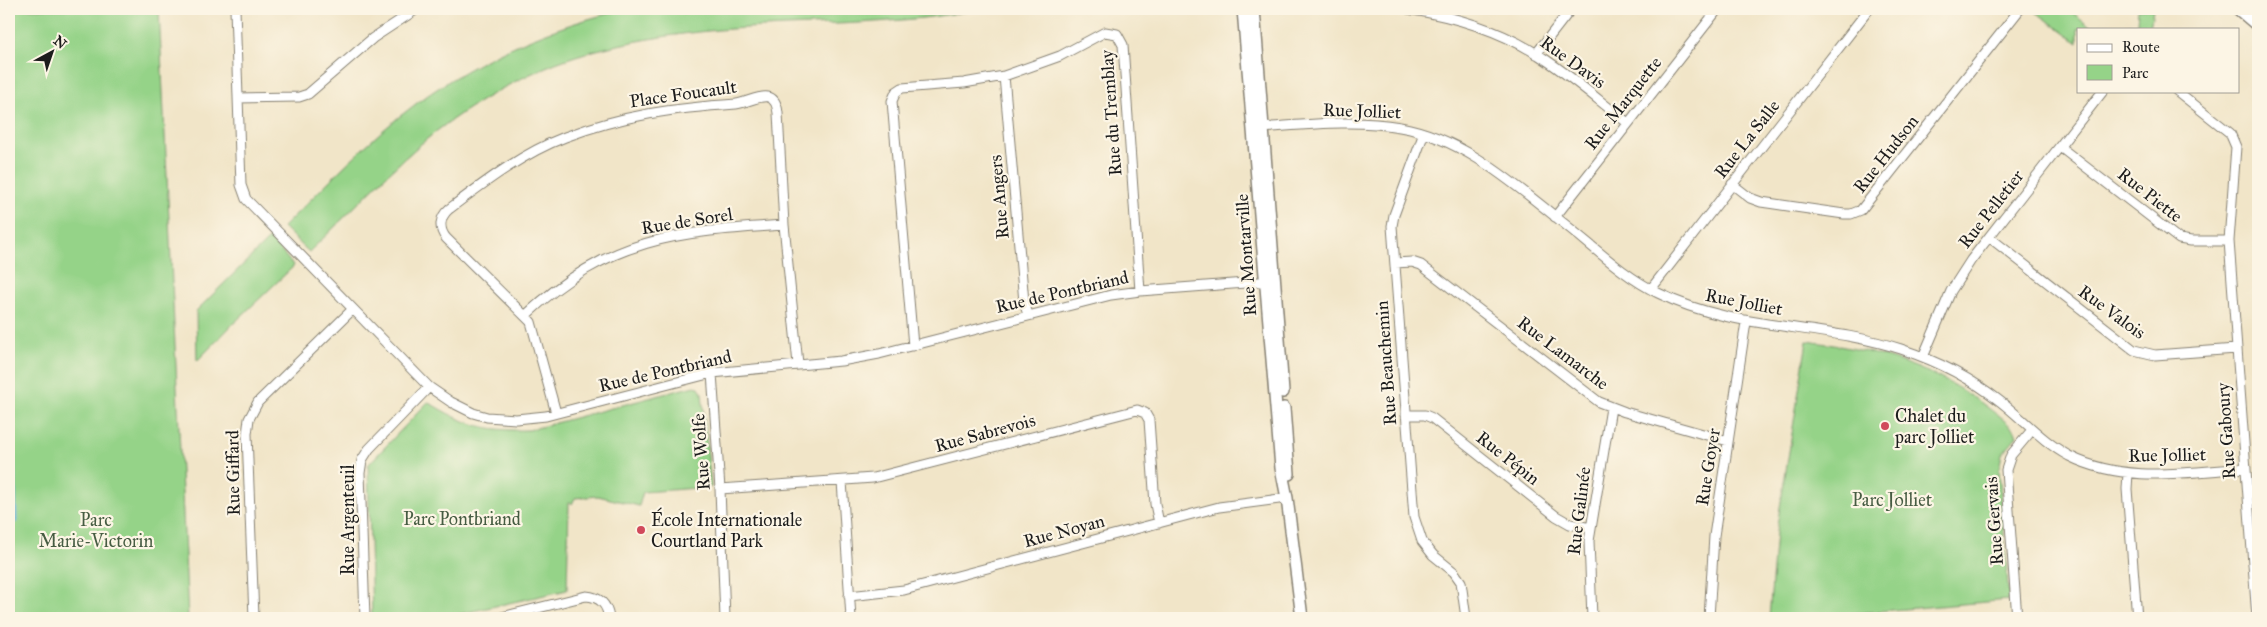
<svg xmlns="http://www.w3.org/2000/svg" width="2267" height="627" font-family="'IM FELL Great Primer',serif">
	<rect width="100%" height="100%" fill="#fcf5e5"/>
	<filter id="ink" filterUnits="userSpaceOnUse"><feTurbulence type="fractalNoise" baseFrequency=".02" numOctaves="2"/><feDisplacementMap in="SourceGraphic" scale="10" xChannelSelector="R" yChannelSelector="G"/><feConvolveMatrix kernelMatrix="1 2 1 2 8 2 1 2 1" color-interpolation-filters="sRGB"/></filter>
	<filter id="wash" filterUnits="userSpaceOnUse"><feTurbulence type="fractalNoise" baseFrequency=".0096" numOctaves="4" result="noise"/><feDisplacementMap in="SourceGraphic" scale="20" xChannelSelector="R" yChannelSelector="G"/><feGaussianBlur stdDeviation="1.12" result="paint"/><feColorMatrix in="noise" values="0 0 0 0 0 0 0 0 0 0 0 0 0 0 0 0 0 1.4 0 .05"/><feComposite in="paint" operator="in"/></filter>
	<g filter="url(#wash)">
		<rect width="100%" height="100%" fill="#f1e5c8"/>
		<path fill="#95d388" stroke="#587852" d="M9,9h150l29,609h-179z
			M627,9h353c-81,17 -167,14 -249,20 -55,4 -135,16 -185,38 -37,16 -75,38 -108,63 -46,36 -87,82 -129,122l-26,-25c43,-42 85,-88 134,-124 63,-47 135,-77 210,-94z
			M2032,9h36l26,20 43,-5 1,-15h15l-3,20h-72v14z
			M270,238l24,28 -61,58 -36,37 -1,-50z
			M1807,341c83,11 145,32 208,89l2,6 -15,18 -3,15 10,131 -210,18h-30l7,-86z
			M694,386l5,1 3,6 9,94 -68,5 -4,14 -41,-10 -23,2 -3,6 -3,-3 -2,89 -125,28h-70l-4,-153 60,-63c38,23 56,29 101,28z"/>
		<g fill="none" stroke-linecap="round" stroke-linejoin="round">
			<path stroke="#69afdf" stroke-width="3" d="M9,313l7,208 -7,4"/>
		</g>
	</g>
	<g filter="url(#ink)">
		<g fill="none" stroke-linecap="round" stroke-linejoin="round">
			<defs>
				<path id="minor" d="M235,9l6,176 5,14 183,188 22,15 22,11 14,4 29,2 30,-3 166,-43 129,-12 38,-7 232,-59 29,-4 132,-10
					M1408,9c44,7 91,21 129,45 32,20 61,46 91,69
					M1536,54l35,-45
					M1004,76l20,226 4,13
					M2177,91l53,42 6,14 -7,94 28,377
					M239,98l60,-1 9,-3 65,-56 44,-29
					M1259,128c46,-3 95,-9 141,-1 63,11 114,57 162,95 31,24 61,54 96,71 76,38 163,30 243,56 36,12 70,29 100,53 23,18 42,40 68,54 56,28 117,16 177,12
					M1424,133l-30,82 -2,11 22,291 8,24 11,14 21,17 7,10 5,36
					M2060,147l119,92 12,2h38
					M1732,184l18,14 11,4 83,12h7l10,-4 159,-201
					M1555,217l163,-208
					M1989,237l145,113 21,5 81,-6
					M1395,263l17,-1 9,3 178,137 26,10 103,29
					M1651,289l218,-280
					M526,315c83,-78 151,-83 258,-90
					M913,346l-21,-245 4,-9 6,-4 62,-5 40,-7 56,-20 45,-24 12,2 6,11 17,246
					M1923,357l28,-66 20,-31 132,-169
					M712,373l8,116 5,129
					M556,413l-25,-91 -85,-84c-8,-10 -6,-21 3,-29 36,-27 74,-56 116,-72 58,-22 110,-29 171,-33 16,-2 39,-20 42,9l6,112 14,139
					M1406,415h19l7,3 124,98 14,8 21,4
					M2128,473l-1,16 10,129
					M842,481l9,137
					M720,489l153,-11 264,-68 8,3 4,7 6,84 4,19
					M849,596l55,-6 315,-83 68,-9
					M254,618l-7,-184 2,-15 9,-17 94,-92
					M365,618l-5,-145 2,-13 7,-11 60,-62
					M498,618l88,-22c15,1 21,9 23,22
					M1592,618l-3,-77 22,-133
					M1709,618l5,-82 32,-214
					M2017,618l-11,-148 5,-15 21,-25"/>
				<path id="tertiary" d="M1243,9l38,459 6,30 15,120
					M1254,9l29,383
					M2238,9l20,17
					M1284,408l5,66"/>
			</defs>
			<use href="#minor" stroke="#868072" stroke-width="11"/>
			<use href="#tertiary" stroke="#868072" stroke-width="14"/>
			<use href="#minor" stroke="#fff" stroke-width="9"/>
			<use href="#tertiary" stroke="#fff" stroke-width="11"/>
		</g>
	</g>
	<g fill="#d1495b" stroke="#fcf5e5" stroke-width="2">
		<circle cx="1885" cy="426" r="5"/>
		<circle cx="641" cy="530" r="5"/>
	</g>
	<g text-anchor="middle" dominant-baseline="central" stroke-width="4.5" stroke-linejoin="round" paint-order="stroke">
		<g font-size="18" fill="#1c1c1c" stroke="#fcf5e5">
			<text transform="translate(1573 62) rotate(36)">Rue Davis</text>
			<text transform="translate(683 94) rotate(-8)">Place Foucault</text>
			<text transform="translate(1623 103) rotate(-52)">Rue Marquette</text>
			<text transform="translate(1362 111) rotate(2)">Rue Jolliet</text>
			<text transform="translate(1111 113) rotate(-94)">Rue du Tremblay</text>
			<text transform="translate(1747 139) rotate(-52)">Rue La Salle</text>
			<text transform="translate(1886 154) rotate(-52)">Rue Hudson</text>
			<text transform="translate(2150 195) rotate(38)">Rue Piette</text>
			<text transform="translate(999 197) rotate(-95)">Rue Angers</text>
			<text transform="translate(1991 209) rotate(-52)">Rue Pelletier</text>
			<text transform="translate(687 221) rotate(-9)">Rue de Sorel</text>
			<text transform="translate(1246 255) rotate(-94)">Rue Montarville</text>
			<text transform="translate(1062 292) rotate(-13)">Rue de Pontbriand</text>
			<text transform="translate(1744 302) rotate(11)">Rue Jolliet</text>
			<text transform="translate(2112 312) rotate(36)">Rue Valois</text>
			<text transform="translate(1563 353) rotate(37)">Rue Lamarche</text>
			<text transform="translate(1386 363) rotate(-94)">Rue Beauchemin</text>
			<text transform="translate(665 371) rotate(-13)">Rue de Pontbriand</text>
			<text transform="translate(2226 431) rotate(-94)">Rue Gaboury</text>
			<text transform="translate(985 433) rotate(-15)">Rue Sabrevois</text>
			<text transform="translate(701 452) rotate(-94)">Rue Wolfe</text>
			<text transform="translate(2167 455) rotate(-1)">Rue Jolliet</text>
			<text transform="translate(1508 458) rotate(38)">Rue Pépin</text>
			<text transform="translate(1708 467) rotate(-81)">Rue Goyer</text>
			<text transform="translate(233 473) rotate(-91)">Rue Giffard</text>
			<text transform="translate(1579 511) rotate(-83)">Rue Galinée</text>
			<text transform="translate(348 520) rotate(-90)">Rue Argenteuil</text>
			<text transform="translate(1994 521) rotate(-94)">Rue Gervais</text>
			<text transform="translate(1064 531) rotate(-15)">Rue Noyan</text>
		</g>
		<g font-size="18" fill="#1c1c1c" stroke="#fcf5e5" text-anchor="start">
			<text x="1895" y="416">Chalet du<tspan x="1895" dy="21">parc Jolliet</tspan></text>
			<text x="651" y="520">École Internationale<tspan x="651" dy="21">Courtland Park</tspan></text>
		</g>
		<g font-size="18" fill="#465c42" stroke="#fcf5e5">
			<text x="1892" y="500">Parc Jolliet</text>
			<text x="462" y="519">Parc Pontbriand</text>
			<text x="96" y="520">Parc<tspan x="96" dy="21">Marie-Victorin</tspan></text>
		</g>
	</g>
	<rect width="2267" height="627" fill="none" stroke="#fcf5e5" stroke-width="30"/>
	<rect x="2077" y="28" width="162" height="65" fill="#fcf5e5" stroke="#a29e95"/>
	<rect x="2087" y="44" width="25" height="8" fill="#ffffff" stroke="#a29e95"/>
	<text x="2122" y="52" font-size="15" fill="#1c1c1c">Route</text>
	<rect x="2087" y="65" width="25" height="15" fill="#95d388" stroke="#a29e95"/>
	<text x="2122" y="78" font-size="15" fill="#1c1c1c">Parc</text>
	<g transform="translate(52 52) rotate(40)" stroke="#fcf5e5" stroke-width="4" paint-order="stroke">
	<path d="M0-4L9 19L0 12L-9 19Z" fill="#1c1c1c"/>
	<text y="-8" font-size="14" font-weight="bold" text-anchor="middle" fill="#1c1c1c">N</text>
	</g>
</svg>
